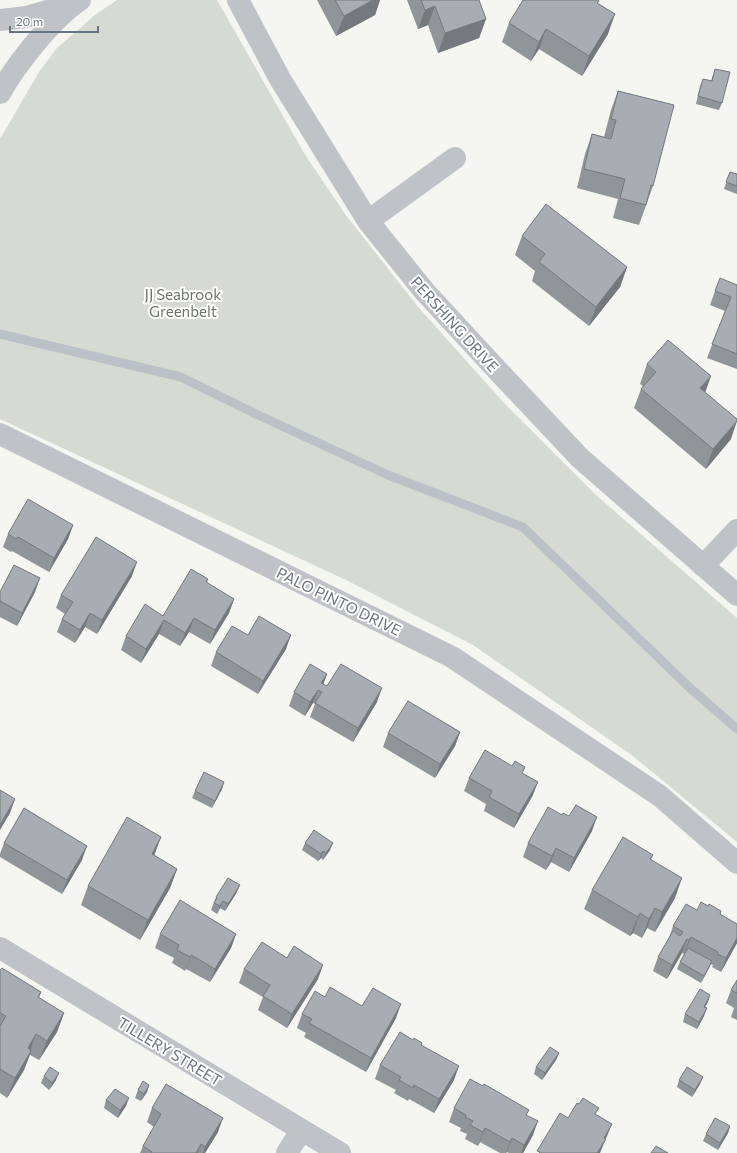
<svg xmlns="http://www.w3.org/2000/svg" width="737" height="1153" font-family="Commissioner,sans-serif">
	<rect width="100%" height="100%" fill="#f5f5f2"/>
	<path fill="#d5dad2" d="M117,0h100l87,153 41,61 74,94 85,95 92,92 141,123v224l-104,-86 -160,-111 -127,-65 -346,-161v-280l39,-67 18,-24 38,-33z"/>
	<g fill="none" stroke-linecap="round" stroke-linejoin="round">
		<path stroke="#bac2c8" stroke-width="9" d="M0,334l181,43 77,38 130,60 135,52 167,161 47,41"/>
		<path stroke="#bfc2c6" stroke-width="22" d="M238,0l42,79 88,142 57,71 74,80 81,86 157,137
			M0,20l26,-3 43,-12
			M0,93c17,-30 52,-74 80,-93
			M368,221l87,-63
			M0,434l452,223 208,139 77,67
			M703,566l34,-36
			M0,948l340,205
			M287,1153l14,-22"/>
	</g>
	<path fill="#90959a" d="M317,0h63l-5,15 -39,21z
		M407,0h72l7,19 -7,19 -41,15 -10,-28 -10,4z
		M523,0h76l-1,3 10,31 -26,42 -43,-27 -8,12 -29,-19 7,-19z
		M715,69l7,34 -3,7 -23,-6 4,-18 3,-7 8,2z
		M618,91l35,95 -14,39 -26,-7 5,-19 -41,-11 8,-34 7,-20 12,3 7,-27z
		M730,172l7,2v20l-13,-5z
		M522,236l105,31 -7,20 -31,39 -57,-45 3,-10 -20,-16z
		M737,285v84l-30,-11 18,-47 -15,-6 5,-14z
		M647,364l84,75 -25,30 -72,-61 7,-19 2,-3 -3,-2z
		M73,525l-5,14 -19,33 -37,-21 -1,1 -8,-5 5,-13z
		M132,576l-35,58 -12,-7 -10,16 -18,-11 5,-13 3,-5 -9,-6 5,-13z
		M208,579l-1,4 27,16 -5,14 -19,31 -21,-12 -9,14 -21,-12 -18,29 -20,-13 5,-14 37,-20z
		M0,592h35l-18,34 -17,-9z
		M248,635l38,14 -28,45 -47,-28 5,-14z
		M327,674l-4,10 4,2 50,16 -24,40 -43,-25 5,-13 -2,-1 -8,13 -16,-10 5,-14z
		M460,732l-5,14 -20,32 -52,-31 5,-14z
		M523,773l10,22 -19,33 -30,-17 2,-7 -22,-13 5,-13z
		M224,782l-2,7 -10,19 -20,-10 3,-7z
		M562,815l30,16 -23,41 -18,-10 -5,8 -23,-13 5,-14z
		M161,837l-7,18 23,14 -7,19 -30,52 -59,-35 7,-19z
		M4,843l78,17 -20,34 -62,-37v-3z
		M305,843l25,7 -7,10 -2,-2 -3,3 -16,-11z
		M653,855l-2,5 24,38 -20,34 -8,-4 -5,10 -9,-5 -3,3 -46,-27 8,-19z
		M237,892l-12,19 -5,-3 -3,6 -6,-4 5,-13z
		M697,910l23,5 17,9v19l-16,29 -9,-5 1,-2 -2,-1 -2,4 -8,15 -24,-14 3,-7 4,-8 -2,-1 -15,26 -14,-8 5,-14 11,-19 4,-12z
		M160,934h76l-5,14 -21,34 -24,-13 -1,2 -13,-8 2,-5 -19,-10z
		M244,969l74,10 -31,49 -29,-18 5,-13 -24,-14z
		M0,970l41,22 -2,6 25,15 -7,19 -18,28 -9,-5 -6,15 -17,28 -7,-5z
		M737,980v40l-6,-3 3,-9 -8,-5 5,-13z
		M325,997l37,9 34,12 -30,54 -62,-35 2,-4 -9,-5 5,-14z
		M708,1002l-3,5 -1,9 -7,13 -14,-7 2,-8z
		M422,1045l32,35 -20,33 -25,-14 -1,2 -14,-8 2,-3 -21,-11 5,-14z
		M559,1053l-3,7 -14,20 -8,-6 2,-7z
		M44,1076l12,4 -7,10 -8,-7z
		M679,1080l21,4 -8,13 -15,-10z
		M149,1085l-2,7 -6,9 -6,-3 3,-8z
		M106,1100l20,6 -8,12 -14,-10z
		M152,1108l66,24 -13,21h-65l3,-7 11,-19 -7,-5z
		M454,1108l73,7 6,20 -10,18h-14l-2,-1 -1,1h-6l-20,-11 -2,4 -13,-7 2,-5 -7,-3 1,-3 -12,-6z
		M730,1126l-2,7 -10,17 -15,-9 3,-7z"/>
	<path fill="#75797d" d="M373,0h7l-5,15 -39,21 8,-20z
		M435,6l-7,19 -10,4 7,-19z
		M615,14l-7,20 -26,42 7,-20z
		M486,19l-7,19 -41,15 7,-20z
		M546,29l-7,20 -8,12 8,-19z
		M627,267l-7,20 -31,39 7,-19z
		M711,376l-7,20 -4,-8z
		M737,421l-6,18 -25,30 7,-20z
		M73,525l-5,14 -19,33 5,-14z
		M137,562l-5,14 -35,58 5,-14z
		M40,578l-5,14 -18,34 5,-13z
		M234,599l-5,14 -19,31 5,-14z
		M90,613l-5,14 -10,16 5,-13z
		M194,618l-5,14 -9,14 5,-13z
		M164,620l-5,14 -18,29 5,-14z
		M291,635l-5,14 -28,45 5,-13z
		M327,674l-5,14 -1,-5z
		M382,688l-5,14 -24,40 5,-14z
		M318,690l-5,13 -8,13 5,-14z
		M460,732l-5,14 -20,32 5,-14z
		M224,782l-2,7 -10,19 3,-7z
		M538,782l-5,13 -19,33 5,-14z
		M15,799l-5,14 -10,17v-5z
		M597,817l-5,14 -23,41 5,-14z
		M161,837l-7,19 -2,-2z
		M333,843l-3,7 -7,10 3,-7z
		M87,846l-5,14 -20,34 5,-14z
		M556,848l-5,14 -5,8 6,-14z
		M323,851l-2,7 -3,3 3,-7z
		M177,869l-7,19 -30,52 8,-20z
		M682,878l-7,20 -20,34 7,-20z
		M240,885l-3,7 -12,19 3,-7z
		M223,901l-3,7 -3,6 3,-8z
		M655,908l-8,20 -5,10 7,-19z
		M640,913l-7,20 -3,3 8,-19z
		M236,934l-5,14 -21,34 5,-13z
		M691,937l-5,13 -2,4 5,-14z
		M737,938v5l-16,29 5,-14z
		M687,939l-5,14 -15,26 5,-14z
		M191,955l-5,14 -1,2 5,-14z
		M712,961l-3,7 -8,15 3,-7z
		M323,965l-5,14 -31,49 5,-14z
		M710,995l-2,7 -7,12 3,-7z
		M401,1004l-5,14 -30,54 5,-14z
		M707,1008l-3,8 -7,13 2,-7z
		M64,1013l-7,19 -18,28 8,-19z
		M36,1034l-7,20 -1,-6z
		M31,1051l-7,19 -17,28 8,-20z
		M559,1053l-3,7 -14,20 3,-7z
		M459,1066l-5,14 -20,33 5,-14z
		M59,1073l-3,7 -7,10 3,-7z
		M703,1077l-3,7 -8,13 3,-7z
		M149,1085l-2,7 -6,9 3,-7z
		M129,1098l-3,8 -8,12 2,-8z
		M223,1118l-5,14 -13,21h-2l2,-6z
		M538,1121l-5,14 -10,18h-2l3,-8z
		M612,1124l-12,29h-3l7,-15z
		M730,1126l-2,7 -10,17 2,-7z
		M485,1128l-5,14 -2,4 5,-14z
		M512,1138l-5,14 -1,1 4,-11z
		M201,1144l-3,9h-2z"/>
	<path fill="#a7adb3" stroke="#75797d" d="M335,0h38l-29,16z
		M421,0h58l7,19 -41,14 -10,-27 -10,4z
		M523,0h76l-2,3 18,11 -26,42 -43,-27 -7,13 -30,-19z
		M715,69l15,3 -8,31 -24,-7 5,-17 9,2z
		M618,91l56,14 -21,81 -2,-1 -5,20 -26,-7 5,-19 -41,-10 8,-35 19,5 5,-19 -5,-1z
		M730,172l7,2v12l-11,-4z
		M546,204l81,63 -31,40 -57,-45 6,-8 -23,-18z
		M720,278l17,7v69l-25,-10 19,-47 -16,-6z
		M668,340l43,36 -11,12 37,31v2l-24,28 -72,-60 15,-17 -9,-8z
		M28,499l45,26 -19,33 -36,-21 -2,2 -8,-5z
		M96,537l41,25 -35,58 -12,-7 -10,17 -18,-11 11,-17 -12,-7z
		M14,565l26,13 -18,35 -22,-12v-9z
		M191,569l17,10 -2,3 28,17 -19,31 -21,-12 -9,15 -21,-13 -18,29 -20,-13 19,-32 18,12z
		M259,616l32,19 -28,46 -47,-29 16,-26 16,9z
		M310,664l17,10 -6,9 6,3 14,-22 41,24 -24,40 -43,-25 7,-11 -4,-2 -8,12 -16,-10z
		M408,701l52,31 -20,32 -52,-31z
		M485,750l27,16 3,-5 10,6 -3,6 16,9 -19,32 -30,-17 3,-6 -23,-13z
		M204,772l20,10 -9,19 -20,-10z
		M0,790l15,9 -15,26z
		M576,805l21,12 -23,41 -18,-10 -4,8 -24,-13 20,-36 14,8 1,-2 6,3z
		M24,808l63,38 -20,34 -63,-37z
		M127,817l34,20 -9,17 25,15 -29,51 -60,-34z
		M314,830l19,13 -7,10 -3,-2 -2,3 -16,-11z
		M623,837l30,18 -3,4 32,19 -20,34 -7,-4 -6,11 -9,-6 -2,4 -46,-27z
		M228,878l12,7 -12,19 -5,-3 -3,5 -6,-3 3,-5 -1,-1z
		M180,900l56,34 -21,35 -24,-14 -1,2 -13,-7 2,-5 -19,-11z
		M701,902l7,4 1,-2 12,7 -1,3 17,10v14l-11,20 -9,-4 1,-2 -27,-15 -2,3 -2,-1 -15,26 -14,-8 15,-26 7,5 3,-4 -10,-6 13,-22 11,6z
		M262,942l25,16 7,-12 29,19 -31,49 -29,-18 7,-11 -26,-16z
		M688,948l24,13 -8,15 -24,-14z
		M2,968l39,24 -3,5 26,16 -17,28 -11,-7 -8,14 3,3 -16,27 -15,-9v-43l6,-10 -6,-3v-43z
		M737,980v13l-6,-3z
		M330,987l32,19 11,-18 28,16 -30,54 -62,-35 3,-4 -10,-5 13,-23 10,6z
		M700,989l10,6 -6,12 3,1 -8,14 -14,-8z
		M400,1032l13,8 1,-2 8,5 -1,2 38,21 -20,33 -25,-14 -1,3 -14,-8 2,-3 -21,-12z
		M550,1047l9,6 -14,20 -9,-6z
		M50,1067l9,6 -7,10 -8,-7z
		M687,1067l16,10 -8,13 -16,-10z
		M470,1079l13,7 1,-2 45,26 -3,5 12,6 -14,24 -12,-7 -2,4 -25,-14 -2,4 -13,-7 3,-4 -8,-4 1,-2 -12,-7z
		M143,1081l6,4 -5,9 -6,-4z
		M166,1084l57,34 -18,29 -4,-3 -5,9h-45l1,-1 -9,-6 18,-32 -9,-6z
		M115,1089l14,9 -9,12 -14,-10z
		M583,1098l16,10 -4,6 17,10 -8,14 2,1 -9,14h-58l1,-1 -3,-1 23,-38 8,5 9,-15 2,1z
		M715,1118l15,8 -10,17 -14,-9z
		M656,1146l12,7h-17z"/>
	<g text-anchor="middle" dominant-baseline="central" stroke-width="4" stroke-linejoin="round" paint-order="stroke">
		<g font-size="15" fill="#687865" stroke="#fff">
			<text x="183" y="294">JJ Seabrook<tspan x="183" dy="17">Greenbelt</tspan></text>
		</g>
		<g font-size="15" fill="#677481" stroke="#fff">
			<text transform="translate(455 324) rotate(48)">PERSHING DRIVE</text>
			<text transform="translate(339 601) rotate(26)">PALO PINTO DRIVE</text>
			<text transform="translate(170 1051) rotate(31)">TILLERY STREET</text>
		</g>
	</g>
	<path d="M10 26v6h88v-6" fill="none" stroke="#677481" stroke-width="2"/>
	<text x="16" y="26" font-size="12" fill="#677481" stroke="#ffffff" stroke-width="3" paint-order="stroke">20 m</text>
</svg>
